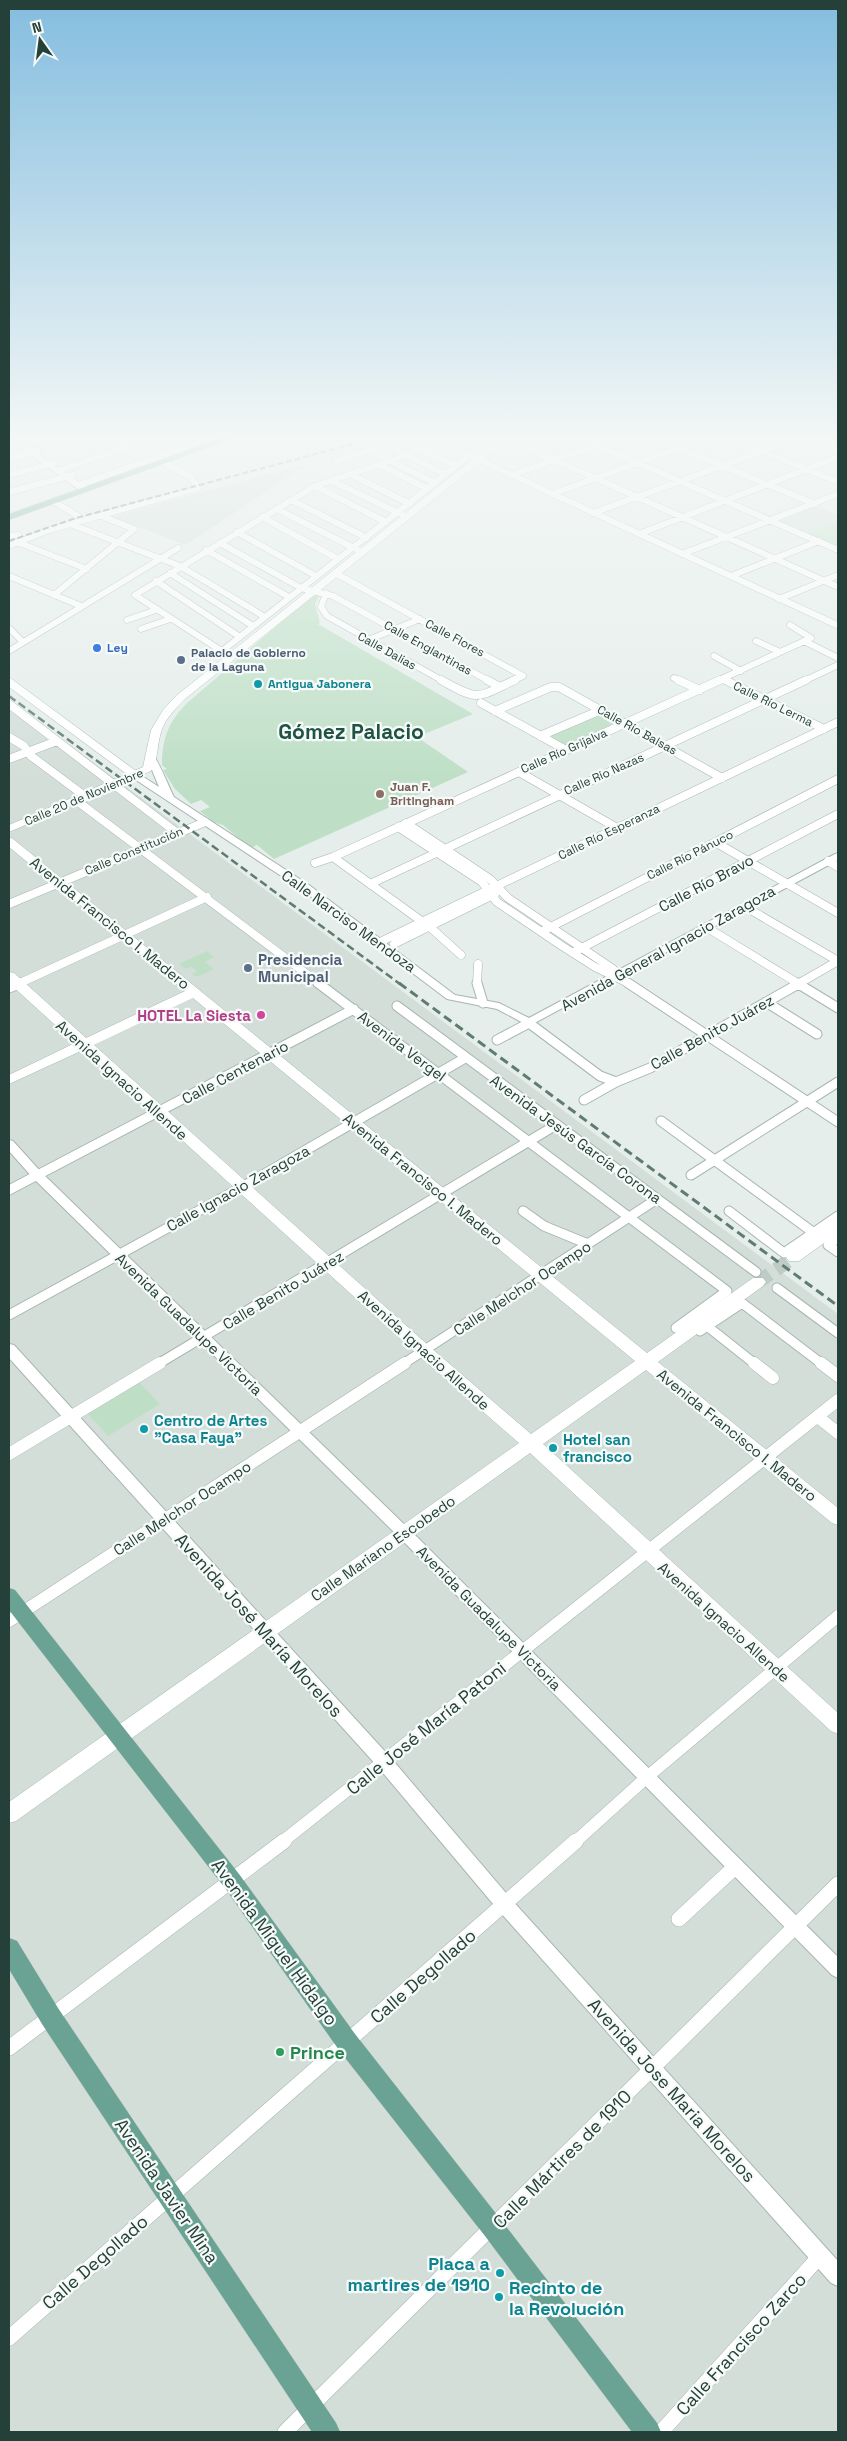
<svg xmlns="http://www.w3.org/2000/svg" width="847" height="2441" font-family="'Space Grotesk',sans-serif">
	<rect width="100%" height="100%" fill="#e5eeea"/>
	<path fill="#d3ded9" d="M309,463l-123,82 -74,-28z
		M817,506l21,9v6l-29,12 -29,-12z
		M9,700l829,614v1118h-829z"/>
	<path fill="#bedfc6" d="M838,521v29l-34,-16z
		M316,592l4,2 -5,10 5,19 -2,1 155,90 -56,23 51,35 -194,87 -17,-14 -7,3 -27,-23 -10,-3 -13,-11 10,-4 -9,-7 -10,4 -16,-15 -12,-19 4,-1 -5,-4c0,-26 6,-42 24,-61z
		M602,710l21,12 -56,26 -21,-13z
		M207,951l7,6 -9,5 9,7 -17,8 -5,-3 5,-3 -6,-4 -5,2 -7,-5z
		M139,1382l21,22 -52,32 -21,-23z"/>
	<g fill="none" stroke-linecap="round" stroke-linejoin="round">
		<path stroke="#becbc6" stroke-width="14" stroke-dasharray="14 8" stroke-linecap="butt" d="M758,1282l36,-25"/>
		<defs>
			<path id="minor-far4" d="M398,439l58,27
				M508,439l330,148
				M583,439l255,111
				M657,439l158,65
				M733,439l105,43
				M809,439l29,12
				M26,442l112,2
				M9,443l13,-3
				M382,443l63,31
				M370,451l65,32
				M9,459l30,-8
				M336,461l39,-13
				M380,465l48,24
				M57,471l94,-32
				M350,474l60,30
				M9,475l46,-12
				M512,475l102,-36
				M332,481l71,34
				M79,485l129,-46
				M315,486l71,36
				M9,492l64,-17
				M552,494l152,-55
				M291,500l76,38
				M53,501l25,15
				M277,509l81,41
				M593,513l203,-74
				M262,517l76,42
				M70,524l110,42 85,51
				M237,532l79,44
				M639,534l199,-77
				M9,536l9,-1
				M17,542l70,27
				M220,543l81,45 32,8 156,85
				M9,546l40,-16 149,-42 -7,-11 -29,-15
				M206,550l83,47
				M682,554l156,-60
				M170,573l83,53
				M335,573l188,103 -11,5
				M9,576l72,30
				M731,576l88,-35
				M156,581l84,56
				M326,593l-5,14 6,9 116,65
				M54,595l80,-66 -33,-13
				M779,599l59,-24
				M127,620l29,-10
				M9,628l14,14
				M141,629l29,-10
				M368,640l52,-21
				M756,641l24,11
				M804,641l34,17
				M9,651l169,-103
				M222,651l248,-196
				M714,656l27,15
				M231,657l-96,-62 180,-109 128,-43
				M674,678l7,3
				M723,679l4,2
				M717,681l94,-43 -21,-13
				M804,681l34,-16"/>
			<path id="minor-far3" d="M441,680c39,22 35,18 74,0
				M487,680l13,7
				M678,680l22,10
				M725,680l99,49
				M9,682l127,94
				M481,703l85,47
				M9,704l168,129
				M495,711l56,-24h8l163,91
				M540,736l61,-26
				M9,737l15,9 7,10 55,41
				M9,759l48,-18
				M519,772l98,56
				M77,801l243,183
				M406,823l84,56 18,19 105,71
				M398,827l84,55 15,20 65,44 33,21 35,17
				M715,842l123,71
				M333,857l98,71 30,27
				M828,861l10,6
				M315,863l18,-6 387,-177
				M370,884l436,-204
				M9,904l196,-82
				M744,906l94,55
				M706,927l93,57
				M543,931l295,-152
				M380,942l458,-220
				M394,944l101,-50
				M574,952l264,-138
				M18,984l189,-87
				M477,984l1,-20
				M798,984l40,-23"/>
			<path id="minor-far2" d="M318,983l409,308 -51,37
				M477,983l6,20
				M628,983l210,139
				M797,983l41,25
				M9,988l12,-5
				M766,1002l51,32
				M397,1006l359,266
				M497,1040l32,-17 71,53 16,6
				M584,1100l32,-18 34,-14 150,-85
				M661,1121l153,112
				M691,1175l147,-93
				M9,1190l345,-181
				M523,1211l21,15 44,18
				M729,1211l55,42 54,-37
				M838,1238l-10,7 10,7
				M777,1288l61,45
				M9,1315l233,-128 223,-129
				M707,1326l48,38
				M700,1331l42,-28 80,61
				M158,1364l398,-239
				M403,1364l254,-165"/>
			<path id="minor-far1" d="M754,1363l19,15
				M821,1363l17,13
				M818,1417l20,16
				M9,1454l151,-91
				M9,1621l396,-258
				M282,1842l556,-442
				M575,1842l72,-65 191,-161"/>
			<path id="minor" d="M679,1919l57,-53
				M9,2048l275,-207
				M9,2338l567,-497
				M285,2432l553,-548
				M661,2432l159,-176"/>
			<path id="tertiary" d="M9,439h8l66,46 10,3 -4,2 -11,-1z
				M152,755c6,3 17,33 22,42l135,88 146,110 44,8 30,15 306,-164 3,-1v7l-309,166 -32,-17 -50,-10 -146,-110 -168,-111v-4h6l20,13 -12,-29z
				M9,1140l4,1 28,31 368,357 429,428v21l-6,-3 -433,-438 -366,-359 -24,-27z
				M9,1344l5,1 376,412 121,142 327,362v25l-7,-3 -332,-372 -121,-144 -369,-409z"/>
			<path id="secondary" d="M430,439h11l36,17 20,-17h10l-23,20 354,163v7l-359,-166 -294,236c-11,11 -22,22 -25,37 -3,12 -2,24 -9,35l-142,61v-7l134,-58 8,-37 12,-20 14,-15 295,-235z
				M9,837l4,2 634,514 106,-75h10l3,4 -3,4 -105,76 180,146v17l-6,-2 -186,-153 -103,74 295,269v21l-7,-3 -301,-278 -514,368 -7,2v-21l510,-359 -101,-88 -335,-305 -74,34v-9l66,-32 -66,-60v-11l5,1 72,65 99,-47 -176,-144zM193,998l442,363 -104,73 -101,-87 -336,-302z
				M838,1221v12l-39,28h-10l-3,-4 3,-4z"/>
			<path id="primary" d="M219,439h13l-223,81v-6z
				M9,1588l6,2 224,284 116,160 146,186 156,203 4,9h-29l-147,-196 -146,-186 -114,-162 -216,-278z
				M9,1938l8,3 41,67 278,415 4,9h-28l-270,-408 -33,-55z"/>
		</defs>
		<use href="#minor-far4" stroke="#a7b6b1" stroke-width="7"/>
		<use href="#minor-far3" stroke="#a7b6b1" stroke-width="9"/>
		<use href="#minor-far2" stroke="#a7b6b1" stroke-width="11"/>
		<use href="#minor-far1" stroke="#a7b6b1" stroke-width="13"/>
		<use href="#minor" stroke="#a7b6b1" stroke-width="16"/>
		<use href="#tertiary" stroke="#a7b6b1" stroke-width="2"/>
		<use href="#secondary" stroke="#a3bab1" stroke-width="1"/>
		<use href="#primary" stroke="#c2cac7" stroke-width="1"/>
		<use href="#minor-far4" stroke="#fff" stroke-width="6"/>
		<use href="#minor-far3" stroke="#fff" stroke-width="8"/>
		<use href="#minor-far2" stroke="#fff" stroke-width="9"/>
		<use href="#minor-far1" stroke="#fff" stroke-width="12"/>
		<use href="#minor" stroke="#fff" stroke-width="15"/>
		<use href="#tertiary" fill="#fff" fill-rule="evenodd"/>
		<use href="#secondary" fill="#fff" fill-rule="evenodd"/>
		<use href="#primary" fill="#6aa393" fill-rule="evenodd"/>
		<path stroke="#5f7b73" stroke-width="2" stroke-dasharray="6 3" stroke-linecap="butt" d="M9,541l67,-23 296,-79"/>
		<path stroke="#5f7b73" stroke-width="2.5" stroke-dasharray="8 4" stroke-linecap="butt" d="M9,696l391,288"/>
		<path stroke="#5f7b73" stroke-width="3" stroke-dasharray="9 5" stroke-linecap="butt" d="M399,983l439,323"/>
	</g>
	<linearGradient id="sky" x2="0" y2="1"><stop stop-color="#84bddf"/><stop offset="0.56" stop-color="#f3f7f6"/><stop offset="1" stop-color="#f3f7f6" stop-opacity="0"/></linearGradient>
	<rect width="847" height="781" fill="url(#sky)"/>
	<circle fill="#3f7fe0" stroke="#f6faf8" stroke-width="2" cx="97" cy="648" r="5"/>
	<g fill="#5c6f8a" stroke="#f6faf8" stroke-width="2">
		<circle cx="181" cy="660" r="5"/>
		<circle cx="248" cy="968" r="5"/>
	</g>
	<g fill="#0f9aa8" stroke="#f6faf8" stroke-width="2">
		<circle cx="258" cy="684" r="5"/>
		<circle cx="144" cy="1429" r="5"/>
		<circle cx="553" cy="1448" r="5"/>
		<circle cx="500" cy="2273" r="5"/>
		<circle cx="499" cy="2297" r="5"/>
	</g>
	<circle fill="#8d6e63" stroke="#f6faf8" stroke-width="2" cx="380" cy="794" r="5"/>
	<circle fill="#d1479c" stroke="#f6faf8" stroke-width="2" cx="261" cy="1015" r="5"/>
	<circle fill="#2e9e5b" stroke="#f6faf8" stroke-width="2" cx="280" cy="2052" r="5"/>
	<g text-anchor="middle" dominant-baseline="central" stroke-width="4.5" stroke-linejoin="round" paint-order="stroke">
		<g font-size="12" fill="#244038" stroke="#f6faf8">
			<text transform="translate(455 638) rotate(28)">Calle Flores</text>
			<text transform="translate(428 648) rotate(29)">Calle Englantinas</text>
			<text transform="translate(387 651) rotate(29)">Calle Dalias</text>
			<text transform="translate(773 704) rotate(26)">Calle Río Lerma</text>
			<text transform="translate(637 730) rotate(29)">Calle Río Balsas</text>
			<text transform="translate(564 751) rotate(-24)">Calle Río Grijalva</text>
			<text transform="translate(604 774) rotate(-24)">Calle Río Nazas</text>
			<text transform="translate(84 797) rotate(-23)">Calle 20 de Noviembre</text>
			<text transform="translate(609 832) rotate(-26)">Calle Río Esperanza</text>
			<text transform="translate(134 851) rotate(-23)">Calle Constitución</text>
			<text transform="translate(690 855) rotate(-27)">Calle Río Pánuco</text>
		</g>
		<g font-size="12" font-weight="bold" fill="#366cbe" stroke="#f6faf8" text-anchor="start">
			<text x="107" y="648">Ley</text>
		</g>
		<g font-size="12" font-weight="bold" fill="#4e5e75" stroke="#f6faf8" text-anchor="start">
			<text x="191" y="653">Palacio de Gobierno<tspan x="191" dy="14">de la Laguna</tspan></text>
		</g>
		<g font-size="12" font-weight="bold" fill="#0d838f" stroke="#f6faf8" text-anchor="start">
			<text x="268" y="684">Antigua Jabonera</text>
		</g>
		<g font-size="12" font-weight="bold" fill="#785e54" stroke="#f6faf8" text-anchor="start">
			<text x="390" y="787">Juan F.<tspan x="390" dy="14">Britingham</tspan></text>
		</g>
		<g font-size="15" fill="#244038" stroke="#f6faf8">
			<text transform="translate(706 883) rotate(-28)">Calle Río Bravo</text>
			<text transform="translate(349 921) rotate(36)">Calle Narciso Mendoza</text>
			<text transform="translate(110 923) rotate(39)">Avenida Francisco I. Madero</text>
			<text transform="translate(668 948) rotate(-29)">Avenida General Ignacio Zaragoza</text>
			<text transform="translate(712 1032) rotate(-29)">Calle Benito Juárez</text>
			<text transform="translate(402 1046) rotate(37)">Avenida Vergel</text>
			<text transform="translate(235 1072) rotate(-28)">Calle Centenario</text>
			<text transform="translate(122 1080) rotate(42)">Avenida Ignacio Allende</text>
			<text transform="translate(576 1139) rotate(36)">Avenida Jesús García Corona</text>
			<text transform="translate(423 1179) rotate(39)">Avenida Francisco I. Madero</text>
			<text transform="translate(238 1188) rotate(-29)">Calle Ignacio Zaragoza</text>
			<text transform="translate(522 1288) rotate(-33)">Calle Melchor Ocampo</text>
			<text transform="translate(283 1290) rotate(-31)">Calle Benito Juárez</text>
			<text transform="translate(189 1324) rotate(44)">Avenida Guadalupe Victoria</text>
			<text transform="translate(424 1350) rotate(42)">Avenida Ignacio Allende</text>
			<text transform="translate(737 1435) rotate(39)">Avenida Francisco I. Madero</text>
			<text transform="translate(182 1508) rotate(-33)">Calle Melchor Ocampo</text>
			<text transform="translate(383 1548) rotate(-35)">Calle Mariano Escobedo</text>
			<text transform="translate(489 1618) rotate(45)">Avenida Guadalupe Victoria</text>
			<text transform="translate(724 1622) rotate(42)">Avenida Ignacio Allende</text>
		</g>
		<g font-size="15" font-weight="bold" fill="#4e5e75" stroke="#f6faf8" text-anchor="start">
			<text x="258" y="959">Presidencia<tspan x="258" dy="17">Municipal</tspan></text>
		</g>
		<g font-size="15" font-weight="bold" fill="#b23c85" stroke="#f6faf8" text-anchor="end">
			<text x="251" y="1015">HOTEL La Siesta</text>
		</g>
		<g font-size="15" font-weight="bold" fill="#0d838f" stroke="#f6faf8" text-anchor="start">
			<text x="154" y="1420">Centro de Artes<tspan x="154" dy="17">"Casa Faya"</tspan></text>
			<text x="563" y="1439">Hotel san<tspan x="563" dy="17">francisco</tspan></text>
		</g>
		<g font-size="18" fill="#244038" stroke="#f6faf8">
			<text transform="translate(259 1625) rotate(48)">Avenida José María Morelos</text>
			<text transform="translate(426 1728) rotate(-39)">Calle José María Patoni</text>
			<text transform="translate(275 1942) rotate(54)">Avenida Miguel Hidalgo</text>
			<text transform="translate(423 1976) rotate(-41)">Calle Degollado</text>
			<text transform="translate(672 2090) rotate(48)">Avenida Jose Maria Morelos</text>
			<text transform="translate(562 2159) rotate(-45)">Calle Mártires de 1910</text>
			<text transform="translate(167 2191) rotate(56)">Avenida Javier Mina</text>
			<text transform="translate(95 2262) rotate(-41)">Calle Degollado</text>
			<text transform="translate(741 2344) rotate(-48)">Calle Francisco Zarco</text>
		</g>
		<g font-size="18" font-weight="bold" fill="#27864d" stroke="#f6faf8" text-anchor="start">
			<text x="290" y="2052">Prince</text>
		</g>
		<g font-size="18" font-weight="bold" fill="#0d838f" stroke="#f6faf8" text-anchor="end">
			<text x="490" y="2263">Placa a<tspan x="490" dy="21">martires de 1910</tspan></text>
			<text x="509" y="2287" text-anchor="start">Recinto de<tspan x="509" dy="21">la Revolución</tspan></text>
		</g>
		<g font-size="21" font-weight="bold" fill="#1f5344" stroke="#f6faf8">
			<text x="351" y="731">Gómez Palacio</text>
		</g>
	</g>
	<rect width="847" height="2441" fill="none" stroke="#244038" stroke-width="20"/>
	<g transform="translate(40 40) rotate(346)" stroke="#f6faf8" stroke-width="4" paint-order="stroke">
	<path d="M0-4L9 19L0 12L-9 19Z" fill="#244038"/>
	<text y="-8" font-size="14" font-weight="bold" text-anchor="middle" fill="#244038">N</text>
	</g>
</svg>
